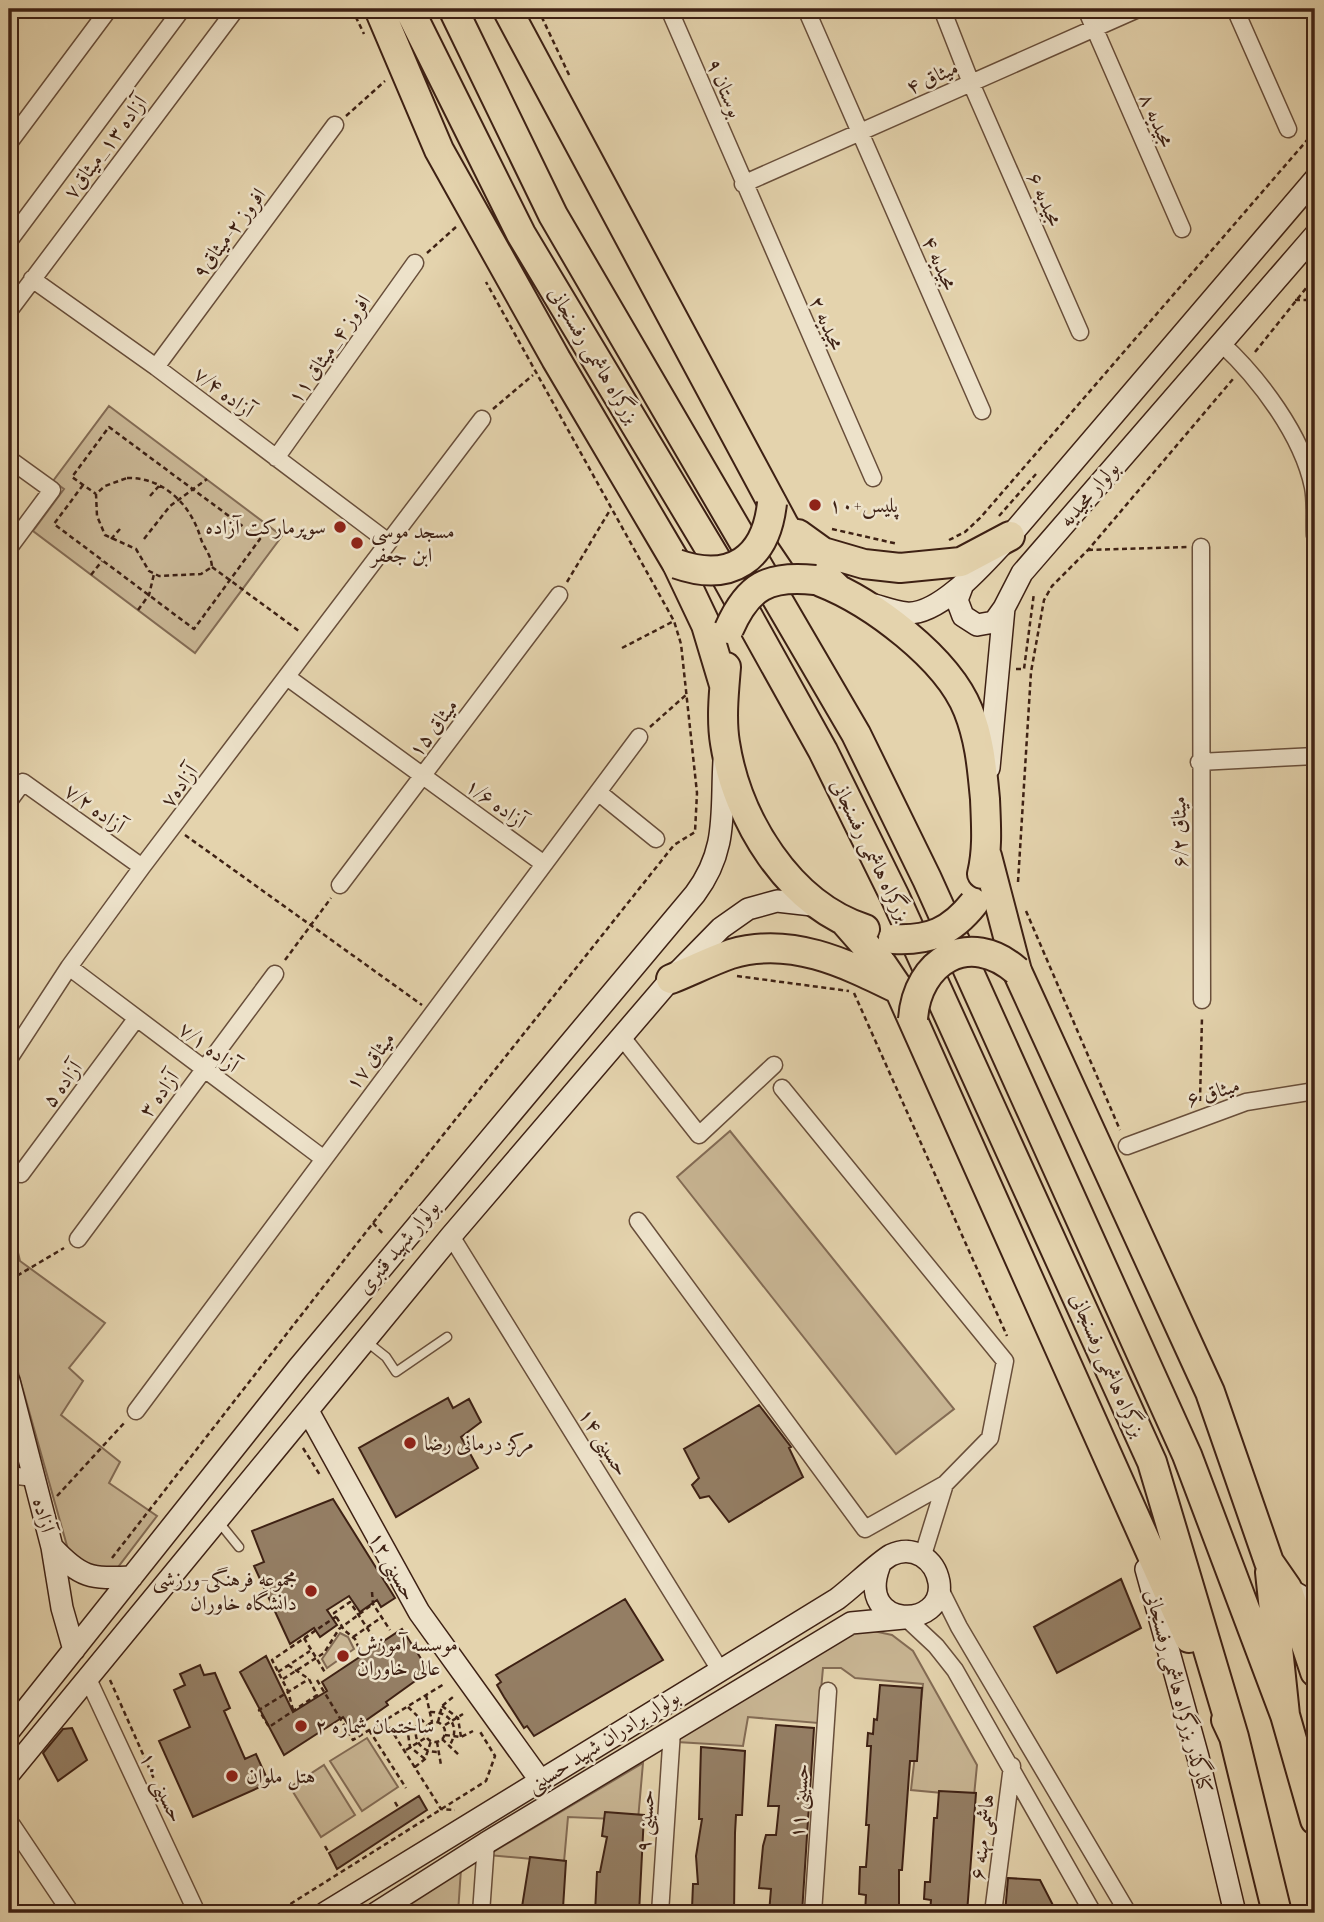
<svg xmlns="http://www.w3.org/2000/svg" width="1324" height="1922" font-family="'IM FELL French Canon',Amiri,serif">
	<rect width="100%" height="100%" fill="#e4d3ad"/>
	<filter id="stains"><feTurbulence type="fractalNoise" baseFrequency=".00286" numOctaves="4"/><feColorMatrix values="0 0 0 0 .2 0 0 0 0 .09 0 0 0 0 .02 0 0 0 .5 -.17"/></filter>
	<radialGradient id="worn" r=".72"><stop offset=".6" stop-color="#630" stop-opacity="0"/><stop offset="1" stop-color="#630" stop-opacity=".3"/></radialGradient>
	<path fill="#c8b593" stroke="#836b54" stroke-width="2" d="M109,406l173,130 -87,117 -162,-122 31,-42 -11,-8z
		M730,1131l224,278 -58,45 -219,-277z
		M9,1214l11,47 85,62 -36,45 14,13 -22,34 59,47 -11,21 48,33 -42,55 -44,-11 -62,-220z
		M869,1630l23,5 21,16 64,114 -3,31 -63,-6 12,-106 -68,-6 -14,-10h-18l-5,55 -70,-6 -5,29 -66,-4v-7l163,-101z
		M340,1633l8,4 6,12 -27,19 -5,-9z
		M367,1738l31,49 -36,24 -32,-50z
		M643,1763l-5,57 -70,-3 -4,45 -76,-7z
		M324,1765l31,50 -34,22 -31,-50z
		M461,1869l-3,44h-67z"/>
	<path fill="#947e64" stroke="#3e2114" stroke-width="2" d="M448,1398l5,10 16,-9 12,23 -20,15 17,31 -82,49 -37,-69z
		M759,1405l32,42 -2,1 14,29 -74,45 -20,-26 -9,2 -8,-13 7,-7 -15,-29z
		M333,1499l62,99 -14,9 -4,-7 -17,12 -11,-16 -22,14 10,15 -17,12 -6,-9 -24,16 -36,-78 10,-4 -12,-31z
		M1121,1579l20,49 -84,45 -23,-46z
		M625,1599l38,61 -129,76 -7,-10 -3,2 -20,-31 -7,-12 4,-3 -5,-7z
		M402,1629l27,42 -43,31 2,3 -36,25 -9,-13 -59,38 -44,-83 26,-16 27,56 34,-21 -5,-9z
		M200,1665l4,10 11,-2 15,35 -6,3 21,48 11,-5 13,29 -76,34 -34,-76 31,-14 -16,-37 11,-5 -5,-11z
		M880,1685l42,3 -5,73h-7l-8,109h-3v43h-34l1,-18 -7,-1 1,-27h6l3,-42h-3l5,-79h-4l1,-13 5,1 1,-15 3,1z
		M776,1725l38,3 -12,185h-33l2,-24 -12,-1 4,-42 3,-11h10l3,-29h-11z
		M72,1728l15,32 -29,21 -15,-28 20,-24z
		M701,1747l44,4 -3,64h-6l-1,18 -1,80 -42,-4 1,-25h5l-2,-28 6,-37h-3z
		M939,1791l37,2 -9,120h-37l1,-13 -7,-1 1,-17h5l4,-64h3z
		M419,1796l8,14 -90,59 -8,-16z
		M605,1812l39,3 -5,98h-44l2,-41h3l7,-35 -5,-1z
		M530,1857l36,4 -3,47 -7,5h-35z
		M1008,1878l32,2 17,33h-52z"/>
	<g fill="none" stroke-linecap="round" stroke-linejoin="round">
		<defs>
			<path id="lane" d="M367,1342l19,15 10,15 51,-35
				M218,1521l21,26"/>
			<path id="street" d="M669,9l204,469
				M806,9l176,402
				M942,9l29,74 109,249
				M1086,9l96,220
				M1235,9l53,120
				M9,143l100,-134
				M743,184l395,-175
				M9,241l173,-232
				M32,279l124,88 231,174
				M9,311l227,-302
				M1221,343c38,35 81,92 92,144 3,16 1,33 2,49
				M156,367l179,-242
				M276,458l139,-195
				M9,459l43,31 -43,58
				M1201,547l1,453
				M287,677l257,187
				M1199,762l116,-6
				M598,792l58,47
				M9,801l14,-19 119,85
				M340,885l219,-290
				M69,967l255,192
				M621,1036l78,99 75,-70
				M9,1059l60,-92 73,-100 340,-448
				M782,1088l223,273 -15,77 -45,46 -22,71
				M1127,1146l119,-44 69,-11
				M21,1174l115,-155
				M638,1221l227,308 80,-45
				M451,1236l269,434
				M78,1239l197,-265
				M136,1411l503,-674
				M9,1475l25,3
				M940,1589l19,38 169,286
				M906,1618l30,28 19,24 138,243
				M88,1679l109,234
				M12,1825l59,88
				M481,1913l5,-70
				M660,1913l12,-182
				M813,1913l15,-222
				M993,1913l19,-147"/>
			<path id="secondary" d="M963,584l-6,16 6,16 14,9 17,-3 10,-14
				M874,605c11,3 22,7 32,8 35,3 82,-54 104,-77l305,-357
				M989,768l15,-160 18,-35 293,-338
				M9,1381l43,166 10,61 12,42
				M308,1411l111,201 121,168
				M52,1547c29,31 38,32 80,30
				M1146,1569l52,188 37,156
				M1287,1588l28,16
				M9,1731l289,-363 397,-474c33,-44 26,-81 29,-133
				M9,1774l442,-538 220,-257 50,-51 27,-19 29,-8 44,5
				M325,1913l512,-314c15,-11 40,-36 54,-44 23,-11 44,5 48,27 7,48 -83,48 -60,-15
				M376,1913l110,-70 365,-220 53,-5"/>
			<path id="highway" d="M379,9l60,141 117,209 121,205 29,61 18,60
				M409,9l112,225 195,325 107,192 72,146 257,565 82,275
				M453,9l100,206 303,519 71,145 260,576 98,260
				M507,9l277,516 23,34 30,29
				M798,534l25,18 41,12 36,4 61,-6 49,-26
				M821,582c51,20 126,76 147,128 12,30 14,58 17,89 1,25 3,50 -3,75
				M726,667c-2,24 -5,52 -1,76 12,76 63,161 140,186
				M987,856l30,115 193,421 59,170 18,26 28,84
				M846,923l36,41 17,25 290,649
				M671,979c20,-8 40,-18 60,-25 59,-18 114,9 165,34
				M1270,1572l15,143 30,105
				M1226,1720l8,17 43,176"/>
		</defs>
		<use href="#lane" stroke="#684e3a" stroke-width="11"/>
		<use href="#street" stroke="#684e3a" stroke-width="19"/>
		<use href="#secondary" stroke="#3e2114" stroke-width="24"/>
		<use href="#highway" stroke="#3e2114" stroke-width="32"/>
		<path stroke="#3e2114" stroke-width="2.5" stroke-dasharray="5 3.5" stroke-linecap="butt" d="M352,9l12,25
			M538,9l32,68
			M346,116l39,-35
			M1307,162l8,-9
			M427,253l29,-26
			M1295,300h20
			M1255,352l60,-75
			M493,409l40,-34
			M127,478c36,-1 63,26 73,58 3,12 11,17 12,31l-11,7 -42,2 -10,-5 -13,-22 -31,-14 -8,-19 -1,-22 9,-8z
			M83,485l-29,39 140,105 66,-90 -151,-112 -37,50 24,17
			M150,496l9,-10
			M999,516l37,-42
			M832,529l66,15
			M111,539l9,-10
			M144,539l26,-33 37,-27
			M949,540l16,-8 16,-15 334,-386
			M1088,550l99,-3
			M212,567l87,64
			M91,575l11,-14
			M567,582l43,-72
			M138,610l11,-15 5,-21
			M622,648l52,-27
			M1016,669h8l10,-76
			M650,727l37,-33
			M185,835l237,170
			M1018,882l13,-210 13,-72 8,-14 36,-36 145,-171
			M1026,911l94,219
			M285,960l46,-62
			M737,976l112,15
			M854,993l153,343
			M1200,1101l2,-84
			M373,1223l11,12
			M9,1277h6l49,-29
			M303,1448l17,27
			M57,1496l69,-75
			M112,1558l261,-335 301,-378 21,-13 2,-39 -16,-149 -7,-23 -188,-339
			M372,1592l1,12 17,26
			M353,1637l29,-20
			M304,1638l22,36
			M362,1656l-7,-17 -11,-9 -10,-17 16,-11 25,38
			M288,1665l21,14 8,16 -48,32 -10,-17 50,-31
			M278,1672l32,-21
			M283,1679l41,-26 15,-24 34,-25
			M110,1680l44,99
			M317,1680l36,60 91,-56
			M426,1695l6,27
			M442,1706l16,12 3,19
			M408,1707l19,18
			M293,1710l-5,-19 -16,-31 65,-44
			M430,1712c21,-1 31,17 19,34
			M420,1718c-10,17 -2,35 19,34
			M385,1720l56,89 14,1
			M425 1732a10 10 0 1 1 20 0a10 10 0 1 1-20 0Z
			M438,1722l4,-16 11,-9
			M445,1725l18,-11
			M407,1727l3,20 15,12
			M369,1730l37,58
			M395,1735l12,-8 18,4
			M445,1735l16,2 12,-6
			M442,1739l17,16
			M437,1742l4,23
			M406,1750l21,-13
			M415,1767l10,-8 6,-18
			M395,1802l4,7
			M325,1846l4,7
			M276,1913l210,-132 9,-25 -16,-26"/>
		<use href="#lane" stroke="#ede2ca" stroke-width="8"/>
		<use href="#street" stroke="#ede2ca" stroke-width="16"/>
		<use href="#secondary" stroke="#ede2ca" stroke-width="21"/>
		<use href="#highway" stroke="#e4d3ad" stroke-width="28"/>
		<defs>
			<path id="highway-bridge" d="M677,564c54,19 89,-5 95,-61
				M729,629c19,-43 39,-54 86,-49
				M893,939c36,2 58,-7 81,-36
				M913,1019c4,-58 56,-90 104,-48"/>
		</defs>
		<use href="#highway-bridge" stroke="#3e2114" stroke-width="32" stroke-linecap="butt"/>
		<use href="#highway-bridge" stroke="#e4d3ad" stroke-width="28"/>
	</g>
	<g fill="#8f2418" stroke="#ede2ca" stroke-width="2.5">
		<circle cx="815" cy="505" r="7"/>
		<circle cx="340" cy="527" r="7"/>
		<circle cx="357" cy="543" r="7"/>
		<circle cx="410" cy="1443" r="7"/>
		<circle cx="311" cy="1591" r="7"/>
		<circle cx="343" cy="1656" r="7"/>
		<circle cx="301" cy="1726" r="7"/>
		<circle cx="232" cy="1776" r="7"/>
	</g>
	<g text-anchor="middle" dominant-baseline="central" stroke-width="5" stroke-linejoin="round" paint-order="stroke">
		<g font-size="21" fill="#3e2114" stroke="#ede2ca">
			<text transform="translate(932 77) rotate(-24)">میثاق ۴</text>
			<text transform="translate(725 88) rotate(67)">بوستان ۹</text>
			<text transform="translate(1157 120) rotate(66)">مجیدیه ۸</text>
			<text transform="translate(105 147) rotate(-53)">آزاده ۱۳_میثاق۷</text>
			<text transform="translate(1045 199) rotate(66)">مجیدیه ۶</text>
			<text transform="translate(229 233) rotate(-53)">افروز ۲-میثاق۹</text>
			<text transform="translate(940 263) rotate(66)">مجیدیه ۴</text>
			<text transform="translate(827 323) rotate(66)">مجیدیه ۲</text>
			<text transform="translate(329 349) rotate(-55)">افروز ۴_میثاق ۱۱</text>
			<text transform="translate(594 355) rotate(59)">بزرگراه هاشمی رفسنجانی</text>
			<text transform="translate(224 392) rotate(37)">آزاده ۷/۴</text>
			<text transform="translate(1089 494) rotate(-49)">بولوار مجیدیه</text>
			<text transform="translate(433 728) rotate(-53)">میثاق ۱۵</text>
			<text transform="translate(179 786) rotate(-53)">آزاده۷</text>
			<text transform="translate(496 803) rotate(36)">آزاده ۱/۶</text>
			<text transform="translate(95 808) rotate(36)">آزاده ۷/۲</text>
			<text transform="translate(1179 832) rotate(-91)">میثاق ۶/۲</text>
			<text transform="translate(871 850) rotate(64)">بزرگراه هاشمی رفسنجانی</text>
			<text transform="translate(209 1047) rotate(37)">آزاده ۷/۱</text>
			<text transform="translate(370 1061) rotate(-53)">میثاق ۱۷</text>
			<text transform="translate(62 1084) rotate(-53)">آزاده ۵</text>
			<text transform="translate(1213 1092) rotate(-17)">میثاق ۶</text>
			<text transform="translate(159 1094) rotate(-53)">آزاده ۳</text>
			<text transform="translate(398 1247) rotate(-50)">بولوار شهید قنبری</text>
			<text transform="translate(1108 1365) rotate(66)">بزرگراه هاشمی رفسنجانی</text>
			<text transform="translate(604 1442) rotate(58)">حسینی ۱۴</text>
			<text transform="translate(44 1515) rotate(75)">آزاده</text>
			<text transform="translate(393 1566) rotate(61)">حسینی ۱۲</text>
			<text transform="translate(1179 1691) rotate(75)">کنارگذر بزرگراه هاشمی رفسنجانی</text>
			<text transform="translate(603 1741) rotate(-32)">بولوار برادران شهید حسینی</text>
			<text transform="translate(162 1787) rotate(65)">حسینی ۱۰</text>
			<text transform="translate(799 1801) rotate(-86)">حسینی ۱۱</text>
			<text transform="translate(645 1821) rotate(-86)">حسینی ۹</text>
			<text transform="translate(982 1837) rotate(-83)">هاشمی مهنه ۶</text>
		</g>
		<g font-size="21" fill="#3e2114" stroke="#ede2ca" text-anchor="start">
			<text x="829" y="505">پلیس+۱۰</text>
			<text x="326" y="527" text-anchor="end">سوپرمارکت آزاده</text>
			<text x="371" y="531">مسجد موسی<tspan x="371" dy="24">ابن جعفر</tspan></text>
			<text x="424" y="1443">مرکز درمانی رضا</text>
			<text x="297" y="1579" text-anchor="end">مجموعه فرهنگی-ورزشی<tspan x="297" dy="24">دانشگاه خاوران</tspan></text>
			<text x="357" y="1644">موسسه آموزش<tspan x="357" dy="24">عالی خاوران</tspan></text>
			<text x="315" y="1726">ساختمان شماره ۲</text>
			<text x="246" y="1776">هتل ملوان</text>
		</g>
	</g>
	<rect width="1324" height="1922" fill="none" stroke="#e4d3ad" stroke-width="35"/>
	<rect x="10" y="10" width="1303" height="1901" fill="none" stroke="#3e2114" stroke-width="3.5"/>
	<rect x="18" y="18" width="1289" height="1887" fill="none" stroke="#3e2114" stroke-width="2"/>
	<rect width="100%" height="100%" filter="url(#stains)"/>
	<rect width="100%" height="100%" fill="url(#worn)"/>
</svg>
